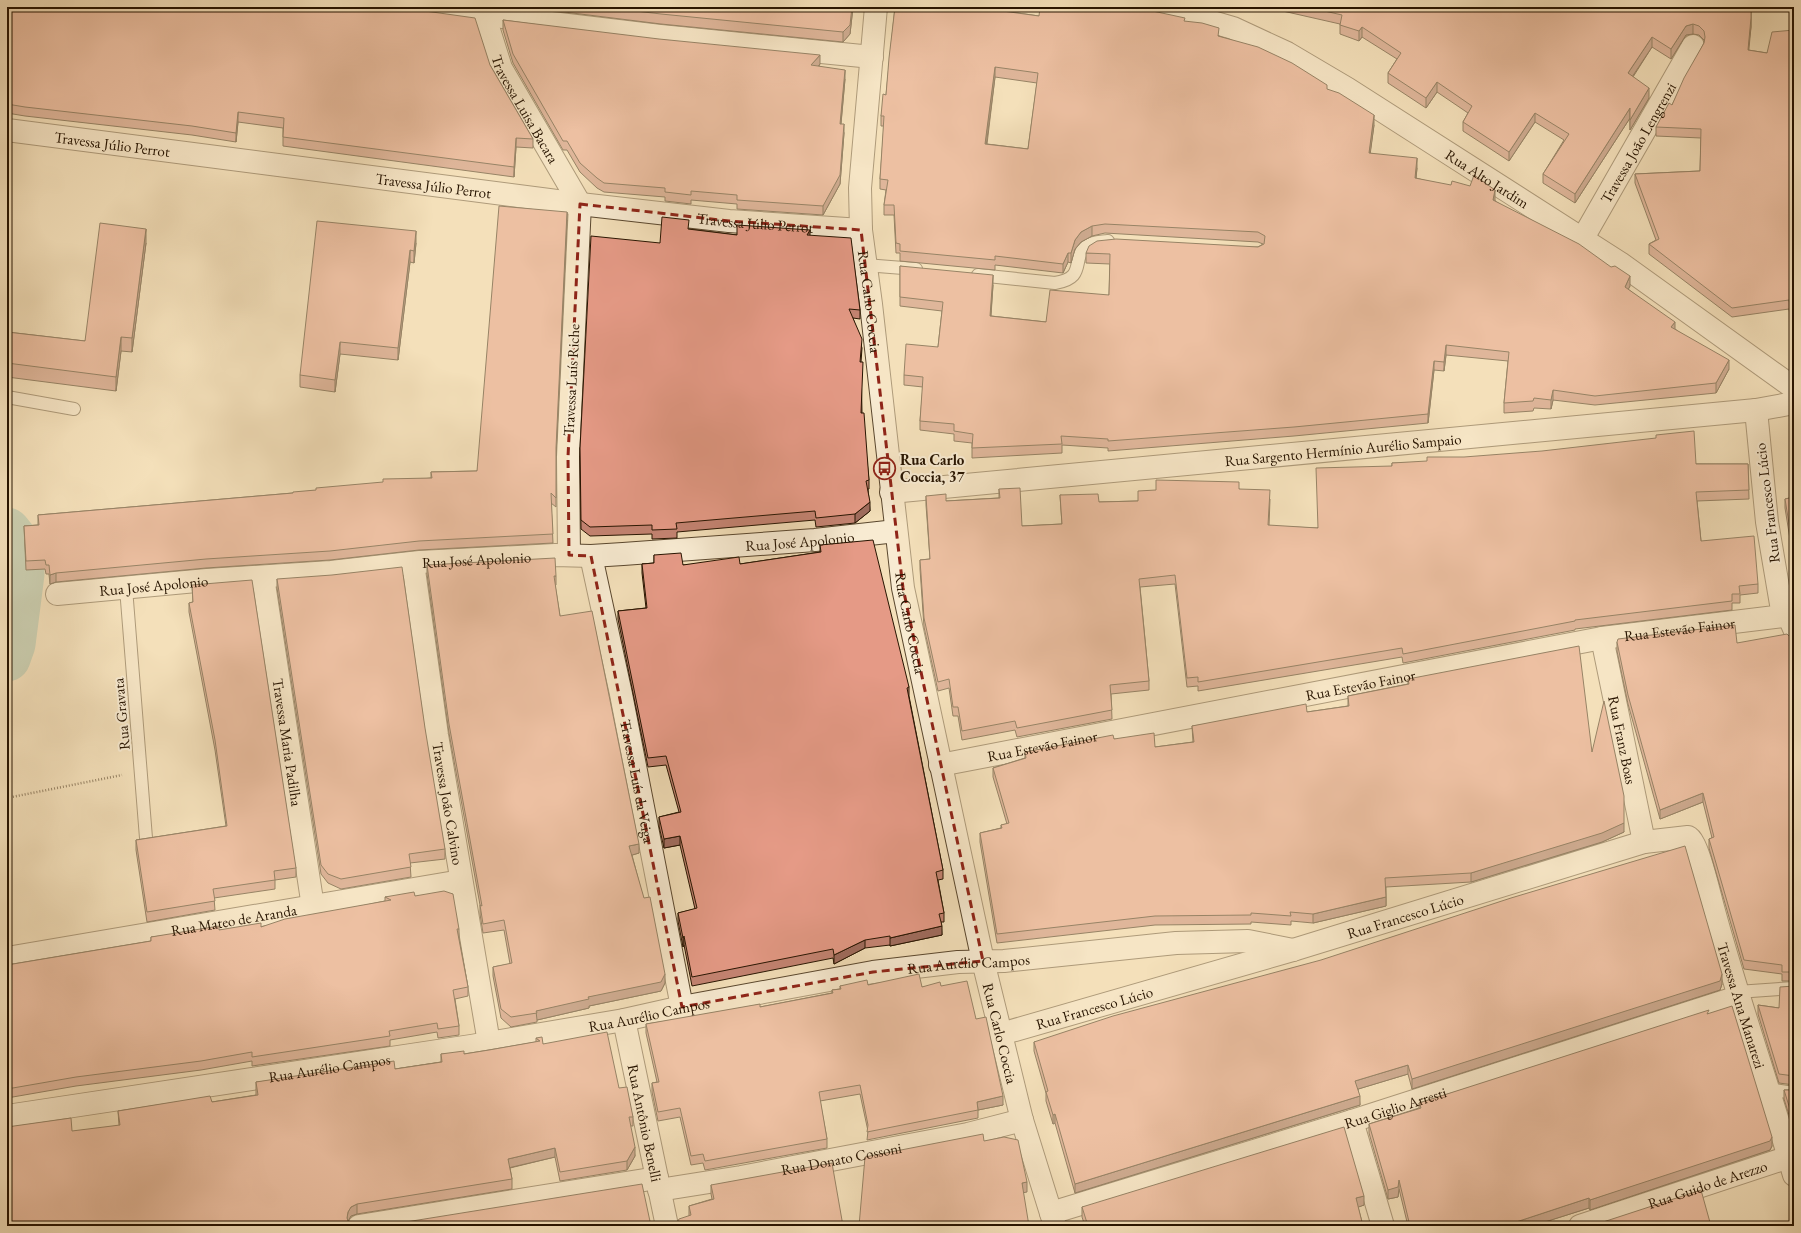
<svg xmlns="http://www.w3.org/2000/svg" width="1801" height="1233" font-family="'EB Garamond',serif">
	<rect width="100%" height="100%" fill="#f4e0ba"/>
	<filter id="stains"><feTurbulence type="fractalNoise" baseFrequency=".005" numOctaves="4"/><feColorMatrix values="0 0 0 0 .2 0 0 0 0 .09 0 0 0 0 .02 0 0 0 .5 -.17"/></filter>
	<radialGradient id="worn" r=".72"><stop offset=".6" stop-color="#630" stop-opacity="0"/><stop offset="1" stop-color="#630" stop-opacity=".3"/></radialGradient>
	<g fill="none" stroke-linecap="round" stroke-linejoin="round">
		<path stroke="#9dbeaa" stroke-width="47" d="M7,531l12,15 2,28 -9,70 -5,14"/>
		<defs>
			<path id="service" d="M865,265l51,4
				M978,275l77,8c33,-5 15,-25 32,-37 6,-5 14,-4 21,-5
				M7,397l67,12
				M126,588l20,250
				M1783,616l11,25
				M1737,992l57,-4
				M1767,1089l27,4"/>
			<g id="minor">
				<path d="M419,7l241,29 212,21"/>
				<path id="s1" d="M485,7l-1,7 17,54 79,136 -12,253 1,98"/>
				<path id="s2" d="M876,7l-16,181 1,42 10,74 32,284 80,373 39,159 33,106"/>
				<path id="s3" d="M1161,7l72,21 54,25 61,36 272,174 174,125"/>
				<path id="s4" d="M7,130l573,74 149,17 132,9"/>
				<path id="s5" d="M1583,238l110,-192"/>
				<path id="s6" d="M891,492l865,-82 38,-7"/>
				<path id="s7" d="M591,556l30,138 61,313"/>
				<path id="s8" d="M413,563l24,172 52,308"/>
				<path id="s9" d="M263,577l50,330"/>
				<path id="s10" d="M57,594l150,-14 124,-8 89,-10 135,-7 36,1 32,-2 192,-14 81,-9"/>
				<path id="s11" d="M1602,638l42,204"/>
				<path id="s12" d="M940,765l662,-127 181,-22 -16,-94 -11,-112"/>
				<path id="s13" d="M7,958l454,-77"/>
				<path id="s14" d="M624,1020l43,206"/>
				<path id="s15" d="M1001,1034l292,-84 351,-108 44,-5c10,4 22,61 26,74 24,89 55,176 80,264"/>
				<path id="s16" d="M7,1116l464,-70 153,-26 58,-13 191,-35 85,-10 46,-1 172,-18 72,-2 45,9"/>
				<path d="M1352,1121l31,105"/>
				<path id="s17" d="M659,1190l82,-13 227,-43 54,-14"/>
				<path id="s18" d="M1051,1213l301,-92 386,-124"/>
				<path d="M359,1226l298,-48"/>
				<path id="s19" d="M1580,1226l209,-69"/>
			</g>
		</defs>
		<use href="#service" stroke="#5a472e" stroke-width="14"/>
		<use href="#minor" stroke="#5a472e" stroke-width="24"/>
		<path stroke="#271400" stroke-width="2.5" stroke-dasharray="1 2" stroke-linecap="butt" d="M7,798l115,-23"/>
		<use href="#service" stroke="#f8ebd2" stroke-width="12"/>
		<use href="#minor" stroke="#f8ebd2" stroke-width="22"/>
	</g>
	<path fill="#c58473" stroke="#271400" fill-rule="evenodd" d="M7,7l483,58 43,74v9l-17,-1 -2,30 -231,-31v-18l-45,-6 -2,20 -44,-7 -167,-19 -18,-3z
		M524,7h329l-3,27 -7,8 -182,-18z
		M895,7h95v2l49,7 146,6 34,14 108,54 47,35 -4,28 47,15 -1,10 79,22v1l135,85 -2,3 47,40 54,40 -13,24 -121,12 -42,-5 -2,9 -17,-1 -1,3 -29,2v-10l4,-42 -62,-6 -2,16 -10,-1 -6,53 -134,13 -186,15v-3l-46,-3v8l-90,5v-15l-18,-2v-7l-34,-4v-9l3,-34 -19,-2v-10l34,-28 4,-36 -42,-5v-40l93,19 -2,31 55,6 63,-27 1,-31 -24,-1v-10l172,-6 5,-3 -5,-2 -153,-9 -13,3 -11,6 -6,7 -4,14 -3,-1 -5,11 -68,-8v5l-95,-9v-8h-4l-2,-38h-10v-10l2,-15 -6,-1v-10l4,-53h-3v-10l5,-21zM995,77l42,6 -9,66 -41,-5z
		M1265,7h486v20l-3,23 19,3 27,-23v308l-5,-29 -57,8 -83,-63v-10l7,-4 -21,-57v-9l65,-3 1,-33 -45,-2v-9l16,-22 32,-62v-3l-5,-5 -6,-1 -7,1 -15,24 -19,-12 -19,30 16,21 -19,32v-12l-55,85 -32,-20v-9l21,-34 -29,-18 -26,39 -46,-30v-9l5,-9 -31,-21 -11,16 -38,-25v-10l9,-14 -35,-22 -3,4 -19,-7v-10z
		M503,20l317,44 -1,2 26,13 -4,45 3,9 -4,51 -17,31 -86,-6v-5l-46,-4v4l-26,-3v-4l-61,-5 -7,-4 -17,-16 -13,-22h-4l-50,-87 -10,-33z
		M567,220l-11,235v52l-5,-4 2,40 -134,7 -89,10 -124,8 -150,14 -6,2 -1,-10h-3l-1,-5 -19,1 -2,-44 14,-1v-10l255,-22 138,-15v-6l46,-1z
		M689,229l48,6 73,1 50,74v9l-7,-1 9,30 -1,14 1,51 7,67v9h-1l2,22 -15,12 -39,4 -1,-7 -138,12v6l-25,1v-5l-62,2 -9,-7 -1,-81 80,-205z
		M146,243l-14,109 -11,-1 -5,40 -109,-14v-45l78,9z
		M416,243l-2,20 -4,-1 -12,98 -58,-6 -5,38 -35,-5v-12z
		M1392,463l356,1 1,35 -52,2 4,40 57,43v9l-18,2v8h-8v7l-157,19v1l-172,33 -1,-6 -204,34v-5l-11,1 -12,-103 -35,3 9,94v9l-38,4 1,25 -95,18 -2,-7 -53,10 -4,-24h-5l-4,-28 -11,3 -14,-64 -4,-58v-9l10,-1 -4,-54v-9l20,5 53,-3v-9l23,37 40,-2 -2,-29 39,7 39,-1 101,-12 31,10 -1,27 48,2 75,-62z
		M1794,497v67l-9,-56v-9z
		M820,545l89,142v9l34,174v9l-5,1 6,33v9h-3l1,13 -52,11v-1l-25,3 -31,16 -1,-6 -141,28 -8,-41 -1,2 -5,-26v-8l17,-4 -15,-64 -16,3 -5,-22v-9l20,-5 -13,-47 -18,2 -30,-148v-8l28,-3 -4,-35v-9l12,-1v-8l29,10 57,-1 80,-12z
		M427,565l129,11v9h-1l5,31 79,237 -7,2 33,128 -4,8 -72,15v2l-52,12v2l-26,5 -10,-9 -8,-42v-9l17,-3 -6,-34 -21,3 -3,-19v-9l-31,-172 -22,-159z
		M277,579l168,270v10l-35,4 1,14 -70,12 -13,-6 -7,-9 -44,-286z
		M192,585l104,283v9l-21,3v9l-61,9 1,12 -68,12 -11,-72v-10l90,-14 -11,-76 -26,-138v-9l4,-1z
		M1617,642l177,3v336h-12v-7l-38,-5 -35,-121v-9l3,-1 -9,-36 -43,17 -32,-115 -11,-53z
		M1408,679l184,73 32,80 -22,10 -131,40 -85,5v19l-73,17 -22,-2v4l-40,-3v2l-96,1 -158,18 -17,-101v-9l21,-5v-3l6,-1 -14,-47v-9l32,-10v-6l89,-13 41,8 38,-5 -1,-16 115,-14 41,-6v-10l60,-12z
		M415,896l44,33v9l9,49v9l-13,3 4,27v9l-21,3 -1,-6 -47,8v6l-138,20v-5l-51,9 -125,16 -69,12v-133l144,-24v-4l68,-7 42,-3 124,-26v-4z
		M1722,984l-2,6 -308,99 -4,-15 -50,15 2,16 -285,88 -20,-70 -2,1 -7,-23v-8l-12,-42v-9z
		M868,985l54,2 19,-1 35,33 27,86 -25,5v8l-111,22 1,-9 -8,-37 -40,7 7,38v9l-122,22 -2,-7 -12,2 -11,-48 -22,4 -6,-29v-9l5,-1 -11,-49v-9l114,-17 72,-14v-3l8,-1v-3z
		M1794,986v99l-15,-2 -21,-69v-9l21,3z
		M1709,1014l63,132 -2,4 -180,60 -1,-2 -57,18h-124l-9,-37 -1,8 -10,2 -19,-66v-9l50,-16v-5z
		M536,1038l7,6 76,44 14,29v9h-3l5,30 -8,14 -67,11 -5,-24 -45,11 2,11v10l-155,25 -6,2 -3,5 -229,-96 -1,-14 94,-9 44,-7v-13l139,-13 46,-7v-8h23l25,-4 47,-8z
		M1784,1090h10v41l-10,-32z
		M711,1185l132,41 -154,-10v-10l23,-7 -1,-5z
		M1364,1205l-6,2 5,19h-278l-3,-9v-10z"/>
	<path fill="#a06c5e" stroke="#271400" d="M852,7h1l-3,27 -7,8v-10z
		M1751,7v20l-3,32v-9z
		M1693,24v10l-7,1 -15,24v-10l15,-23z
		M1362,27v10l-3,4v-10z
		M1652,37v10l-24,36v-10z
		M820,55v9l-9,10v-9z
		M995,67v10l-10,77v-10z
		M845,70v9l-5,54v-9z
		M1437,82v10l-11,16v-10z
		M1649,88v10l-19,32v-10z
		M1630,108v10l-55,85v-9z
		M238,112v10l-2,20v-9z
		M1535,113v9l-26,39v-9z
		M1374,115v10l-5,38v-10z
		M844,124v9l-4,51 -17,31v-9z
		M516,138v9l-2,30v-10z
		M1417,158v10l-2,19v-9z
		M1495,190v10l-2,9v-9z
		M567,212v8l-11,236v-8z
		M1092,226v10l-11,6 -6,7 -4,14v-10l4,-13 6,-8z
		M146,229v14l-14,109v-14z
		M810,230v9l-3,-4z
		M416,231v12l-2,20v-12z
		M410,250v12l-12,98v-12z
		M1068,253v9l-5,11v-9z
		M993,275v10l-3,40v-9z
		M1630,276v10l-5,10v-9z
		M1675,322v10l-4,-5z
		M121,337v14l-5,40v-14z
		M340,342v12l-5,38v-12z
		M1446,345v10l-2,16v-9z
		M1729,360v9l-13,24v-10z
		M1434,361v9l-6,53v-9z
		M1553,390v10l-2,9v-9z
		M870,502v9l-15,12v-9z
		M56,573v9l-6,2v-9z
		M1703,793v9l-43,17v-9z
		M1624,823v9l-22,10 -131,40v-9z
		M680,836v9l-16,3v-9z
		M639,844v9l-10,3v-10z
		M1386,897v9l-73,17v-9z
		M942,926v9l-52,11v-8z
		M684,936v9l-1,2v-9z
		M865,940v8l-31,16v-9z
		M665,974v9l-4,8 -72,15v2l-52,12 -1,-9 52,-14z
		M1722,974v10l-2,6 -308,99v-10z
		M1408,1065v9l-53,16v-9z
		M1003,1096v9l-25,5 -1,-8z
		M1360,1096v9l-285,88v-9z
		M1055,1114v9l-2,1v-9z
		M1772,1137v9l-2,4 -180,60v-10z
		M635,1147v9l-8,14v-9z
		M555,1148v9l-47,11v-9z
		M1399,1180v9l-1,8 -10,2v-9z
		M1027,1182v10l-5,1v-10z
		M1364,1196v9l-8,3v-10z
		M1589,1198v10l-57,18h-22v-2z
		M357,1204v10l-6,2 -3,5 -1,-3 1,-6 3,-5z"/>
	<path fill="#e59a86" stroke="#271400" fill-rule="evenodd" d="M7,7h404l7,3 57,8 15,47 43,74 -17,-1 -2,29 -231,-30 1,-19 -46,-6 -2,21 -44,-7 -167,-19 -18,-3z
		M602,7h250l-2,18 -7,7 -182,-18z
		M895,7h93v2l51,7 1,-9h94l51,11 -1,3 18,2 17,5 -1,8 40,11 34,16 35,22v4l12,4 35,22 -5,38 48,5 -2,20 36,7 1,-4 18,5 4,-11 21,15 -2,10 86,44 32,23 4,-1 15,10 -5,11 50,35 -4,5 58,33 -13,23 -121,13 -42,-6 -2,10 -17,-2 -1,3 -29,2 5,-51 -63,-7 -2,17 -10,-1 -6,53 -134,13 -186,14v-2l-47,-3 1,8 -90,4 1,-14 -19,-3v-7l-34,-3 3,-44 -19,-2 2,-31 32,3 5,-45 -43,-5v-31l93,9 -3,41 56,6 4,-32 59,5 1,-41 -24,-1 3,-7 8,-5 19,-2 142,8 6,-3 1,-8 -7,-4 -153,-8 -13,2 -11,6 -6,8 -4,13h-3l-5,11 -68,-8v4l-95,-9v-7l-4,-1 -2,-38h-10l4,-25 -8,-1 4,-63h-3l2,-22 3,1 3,-37zM995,67l43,6 -10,76 -43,-5z
		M1307,7h444v11l-3,32 19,3 5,-21 22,-2v298l-5,-28 -57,8 -83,-64 10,-5 -24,-65 65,-3 1,-42 -45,-2 13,-24 3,2 12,-27 20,-35 1,-6 -1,-6 -5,-5 -6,-2 -7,2 -15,23 -19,-12 -24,36 21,15 -19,32v-12l-55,86 -32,-20 26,-40 -34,-21 -26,39 -46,-30 9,-16 -35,-24 -11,16 -38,-25 13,-20 -39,-26 -3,4 -19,-6 2,-10z
		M503,20l156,19 161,16 -9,10 34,5 -5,54h4l-4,51 -17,31 -86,-6v-5l-46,-4v4l-26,-3v-4l-61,-5 -7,-5 -17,-15 -13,-22h-4l-50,-87z
		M499,206l68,6 -11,236v50l-5,-5 2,41 -134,7 -89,10 -124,8 -150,14 -6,2 -1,-10h-3l-1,-5 -19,1 -2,-35 15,-1 -1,-10 255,-22v-1l23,-2v-2l67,-6v-3l49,-1 -1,-6 46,-1z
		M662,217l27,3 -1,9 49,6v-10l73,5 -3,5 44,3 9,72 -11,-1 13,30 -2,23h3l-2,51h3l5,67 -3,1 4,21 -15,12 -39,4 -1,-7 -139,12 1,6 -25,1v-5l-62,2 -9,-7 -1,-72 11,-212 69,7z
		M317,221l99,10 -2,20 -4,-1 -12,98 -58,-6 -5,38 -35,-5z
		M100,223l46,6 -14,109 -11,-1 -5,40 -109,-14v-31l78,9z
		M1694,431l2,33h52l1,26 -53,2 5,49 53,-5 4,48 -19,2 1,8h-8v7l-157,19v1l-172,33 -1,-6 -204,34v-5l-11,1 -12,-103 -36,4 10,102 -39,4 2,25 -95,18 -2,-7 -53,10 -4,-24h-5l-4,-28 -11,3 -14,-64 -4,-58 10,-1 -4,-63 20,-2v7l54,-3 -1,-9 21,-1 2,38 40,-2 -2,-29 38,-1 1,8 39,-1v-10l18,-1v-10l83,2v7l31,1 -2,35 50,3 -2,-60 76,-2v-3l35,-2v-4h37l78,-6 114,-13v-3z
		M1794,497v57l-9,-55z
		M873,540l36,147 -2,1 36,182 -7,2 8,41 -5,1 3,12 -52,12v-2l-25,4 -31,15 -1,-6 -141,28 -8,-41 -1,2 -5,-25 19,-5 -17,-72 -16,3 -5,-22 22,-5 -15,-56 -18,2 -30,-147 29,-3 -5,-44 12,-1v-8l27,-2 2,12 56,-8 1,7 81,-12 -1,-7z
		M555,558l1,18h-2l6,40 32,-5 47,233 -10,2 15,52 6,-1 15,77 -4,8 -73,15 1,2 -53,12 1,2 -26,4 -10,-8 -8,-42 19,-4 -8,-43 -21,4 -3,-19 2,1 -33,-182 -22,-159z
		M402,567l23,161 20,121 -36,5 2,13 -70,12 -13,-5 -7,-9 -44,-286 55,-4z
		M252,580l44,288 -22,3 1,9 -62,9 2,12 -68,11 -11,-72 91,-14 -12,-86 -26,-137 4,-1 -1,-17z
		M1735,625l2,18 50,-9 5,5 2,6v327h-12v-7l-38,-5 -35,-121 5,-2 -11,-44 -43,17 -32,-115 -11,-53 1,-3z
		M1579,646l13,106 12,-51 20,95v27l-22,10 -131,40 -86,5 1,19 -73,17 -23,-2 1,4 -40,-3v2l-96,1 -158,18 -17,-101 22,-5 -1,-3 8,-2 -16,-55 33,-10 -1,-6 88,-17 1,4 40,-6 1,14 39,-5 -2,-16 114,-22 1,8 42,-6 -1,-10 61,-12 -1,-5z
		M1685,846l37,128 -2,7 -308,98 -4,-14 -53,16 5,15 -285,88 -20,-70 -2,1 -7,-23 2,-1 -14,-49 79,-26 208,-56 190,-62z
		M444,891l9,3 6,35h-2l11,58 -15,3 6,36 -21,3 -1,-6 -48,8 1,5 -138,21v-5l-51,9 -125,16 -69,12v-124l144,-24v-4l68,-11v4l42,-7v4l24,-8 106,-19 -6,-3 29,-5 1,4z
		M919,974l3,13 18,-5 1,4 26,-5 9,38 10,-2 17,79 -26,6 1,8 -111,22 1,-7 -8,-40 -41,7 8,47 -122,22 -2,-7 -12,2 -11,-48 -22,4 -6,-29 7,-1 -13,-58 114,-20v3l73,-14 -1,-3 9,-1 -1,-3 27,-6 1,5z
		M1794,986v90l-15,-2 -21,-69 21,3 1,-21z
		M1732,1006l40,131 -2,4 -180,59 -1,-2 -79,26 1,2h-101l-11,-46 -1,7 -10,3 -19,-66 52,-16 -2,-5 290,-93 -2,4z
		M607,1032l12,56 8,-1 6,30h-4l6,30 -8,14 -67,11 -5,-24 -47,11 4,20 -155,25 -6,3 -3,5 -1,6 2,6 2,2h-344v-99l64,-9 1,13 48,-6 -2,-14 92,-15 2,6 46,-7 -2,-13 138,-21 1,8 47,-7 -1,-8 23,-3v3l25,-4 51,-9 -4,-3 6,-1 1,7z
		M1784,1090h10v32z
		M1344,1127l20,69 -8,2 7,28h-275l-6,-19z
		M983,1134l1,7 20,-4 14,3 9,42 -5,1 7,43h-170l6,-69z
		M832,1163l11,63h-168l4,-7 12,-4 -2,-9 25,-7 -3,-14z
		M642,1184l9,42h-270z
		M1701,1190l10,36h-114v-2z"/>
	<path d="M0 0H1801V1233H0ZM580,204l149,17 132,9 42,358 80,373 -110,11 -191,35 -91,-451 -22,-1 -1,-98z" fill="#f4e0ba" fill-opacity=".55" fill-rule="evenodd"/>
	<path fill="none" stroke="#8f2418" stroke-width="3" stroke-dasharray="8 5" stroke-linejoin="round" d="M580,204l149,17 132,9 42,358 80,373 -110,11 -191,35 -91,-451 -22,-1 -1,-98z"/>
	<defs>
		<symbol id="bus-ring" viewBox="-11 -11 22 22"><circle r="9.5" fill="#f8ebd2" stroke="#8f2418" stroke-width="1.5"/><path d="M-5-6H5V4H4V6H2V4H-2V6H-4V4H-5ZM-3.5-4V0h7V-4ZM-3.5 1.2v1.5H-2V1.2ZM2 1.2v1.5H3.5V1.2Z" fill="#8f2418"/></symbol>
	</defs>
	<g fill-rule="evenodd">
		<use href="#bus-ring" x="872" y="456" width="25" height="25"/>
	</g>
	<g text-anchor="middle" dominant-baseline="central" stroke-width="4" stroke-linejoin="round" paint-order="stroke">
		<g font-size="15" fill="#271400" stroke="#f8ebd2">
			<text stroke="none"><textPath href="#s1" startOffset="111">Travessa Luisa Bacara</textPath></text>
			<text stroke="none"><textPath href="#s5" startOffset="110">Travessa João Lengrenzi</textPath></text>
			<text stroke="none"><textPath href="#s4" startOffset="106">Travessa Júlio Perrot</textPath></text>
			<text stroke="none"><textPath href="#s3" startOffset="371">Rua Alto Jardim</textPath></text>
			<text stroke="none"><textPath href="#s4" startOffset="430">Travessa Júlio Perrot</textPath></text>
			<text stroke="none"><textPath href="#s4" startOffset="754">Travessa Júlio Perrot</textPath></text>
			<text stroke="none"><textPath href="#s2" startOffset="296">Rua Carlo Coccia</textPath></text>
			<text transform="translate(571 380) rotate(-87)">Travessa Luís Riche</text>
			<text stroke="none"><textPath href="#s6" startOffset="454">Rua Sargento Hermínio Aurélio Sampaio</textPath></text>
			<text transform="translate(1767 503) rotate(-97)">Rua Francesco Lúcio</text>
			<text stroke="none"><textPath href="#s10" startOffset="745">Rua José Apolonio</textPath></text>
			<text stroke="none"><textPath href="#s10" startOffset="421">Rua José Apolonio</textPath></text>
			<text stroke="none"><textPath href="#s10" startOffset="97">Rua José Apolonio</textPath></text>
			<text stroke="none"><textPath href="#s2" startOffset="620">Rua Carlo Coccia</textPath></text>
			<text stroke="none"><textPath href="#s12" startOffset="752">Rua Estevão Fainor</textPath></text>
			<text stroke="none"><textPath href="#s12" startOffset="428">Rua Estevão Fainor</textPath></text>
			<text transform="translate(121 714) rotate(-95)">Rua Gravata</text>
			<text stroke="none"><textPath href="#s11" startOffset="104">Rua Franz Boas</textPath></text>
			<text stroke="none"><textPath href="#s9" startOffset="167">Travessa Maria Padilha</textPath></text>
			<text stroke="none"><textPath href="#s12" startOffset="104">Rua Estevão Fainor</textPath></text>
			<text stroke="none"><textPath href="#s7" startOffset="230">Travessa Luís da Veiga</textPath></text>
			<text stroke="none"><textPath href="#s8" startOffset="243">Travessa João Calvino</textPath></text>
			<text stroke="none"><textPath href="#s15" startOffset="421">Rua Francesco Lúcio</textPath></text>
			<text stroke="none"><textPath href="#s13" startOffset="230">Rua Mateo de Aranda</textPath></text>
			<text stroke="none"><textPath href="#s16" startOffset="974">Rua Aurélio Campos</textPath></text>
			<text stroke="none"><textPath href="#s15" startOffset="893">Travessa Ana Manarezi</textPath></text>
			<text stroke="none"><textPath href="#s15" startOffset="97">Rua Francesco Lúcio</textPath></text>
			<text stroke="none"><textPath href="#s16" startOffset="650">Rua Aurélio Campos</textPath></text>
			<text stroke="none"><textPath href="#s2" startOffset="1040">Rua Carlo Coccia</textPath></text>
			<text stroke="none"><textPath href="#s16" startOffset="326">Rua Aurélio Campos</textPath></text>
			<text stroke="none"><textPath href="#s18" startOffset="360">Rua Giglio Arresti</textPath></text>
			<text stroke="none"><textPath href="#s14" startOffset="105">Rua Antônio Benelli</textPath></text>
			<text stroke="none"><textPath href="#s17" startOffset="185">Rua Donato Cossoni</textPath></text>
			<text stroke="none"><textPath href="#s19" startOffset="134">Rua Guido de Arezzo</textPath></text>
		</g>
		<g font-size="15" font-weight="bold" fill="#271400" stroke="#f8ebd2" text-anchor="start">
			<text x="900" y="459">Rua Carlo<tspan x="900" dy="17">Coccia, 37</tspan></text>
		</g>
	</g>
	<rect width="1801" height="1233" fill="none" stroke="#f4e0ba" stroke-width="24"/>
	<rect x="8" y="8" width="1785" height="1217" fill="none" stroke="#271400" stroke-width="2"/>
	<rect x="12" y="12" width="1777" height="1209" fill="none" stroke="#271400"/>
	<rect width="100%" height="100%" filter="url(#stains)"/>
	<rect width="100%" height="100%" fill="url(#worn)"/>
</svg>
